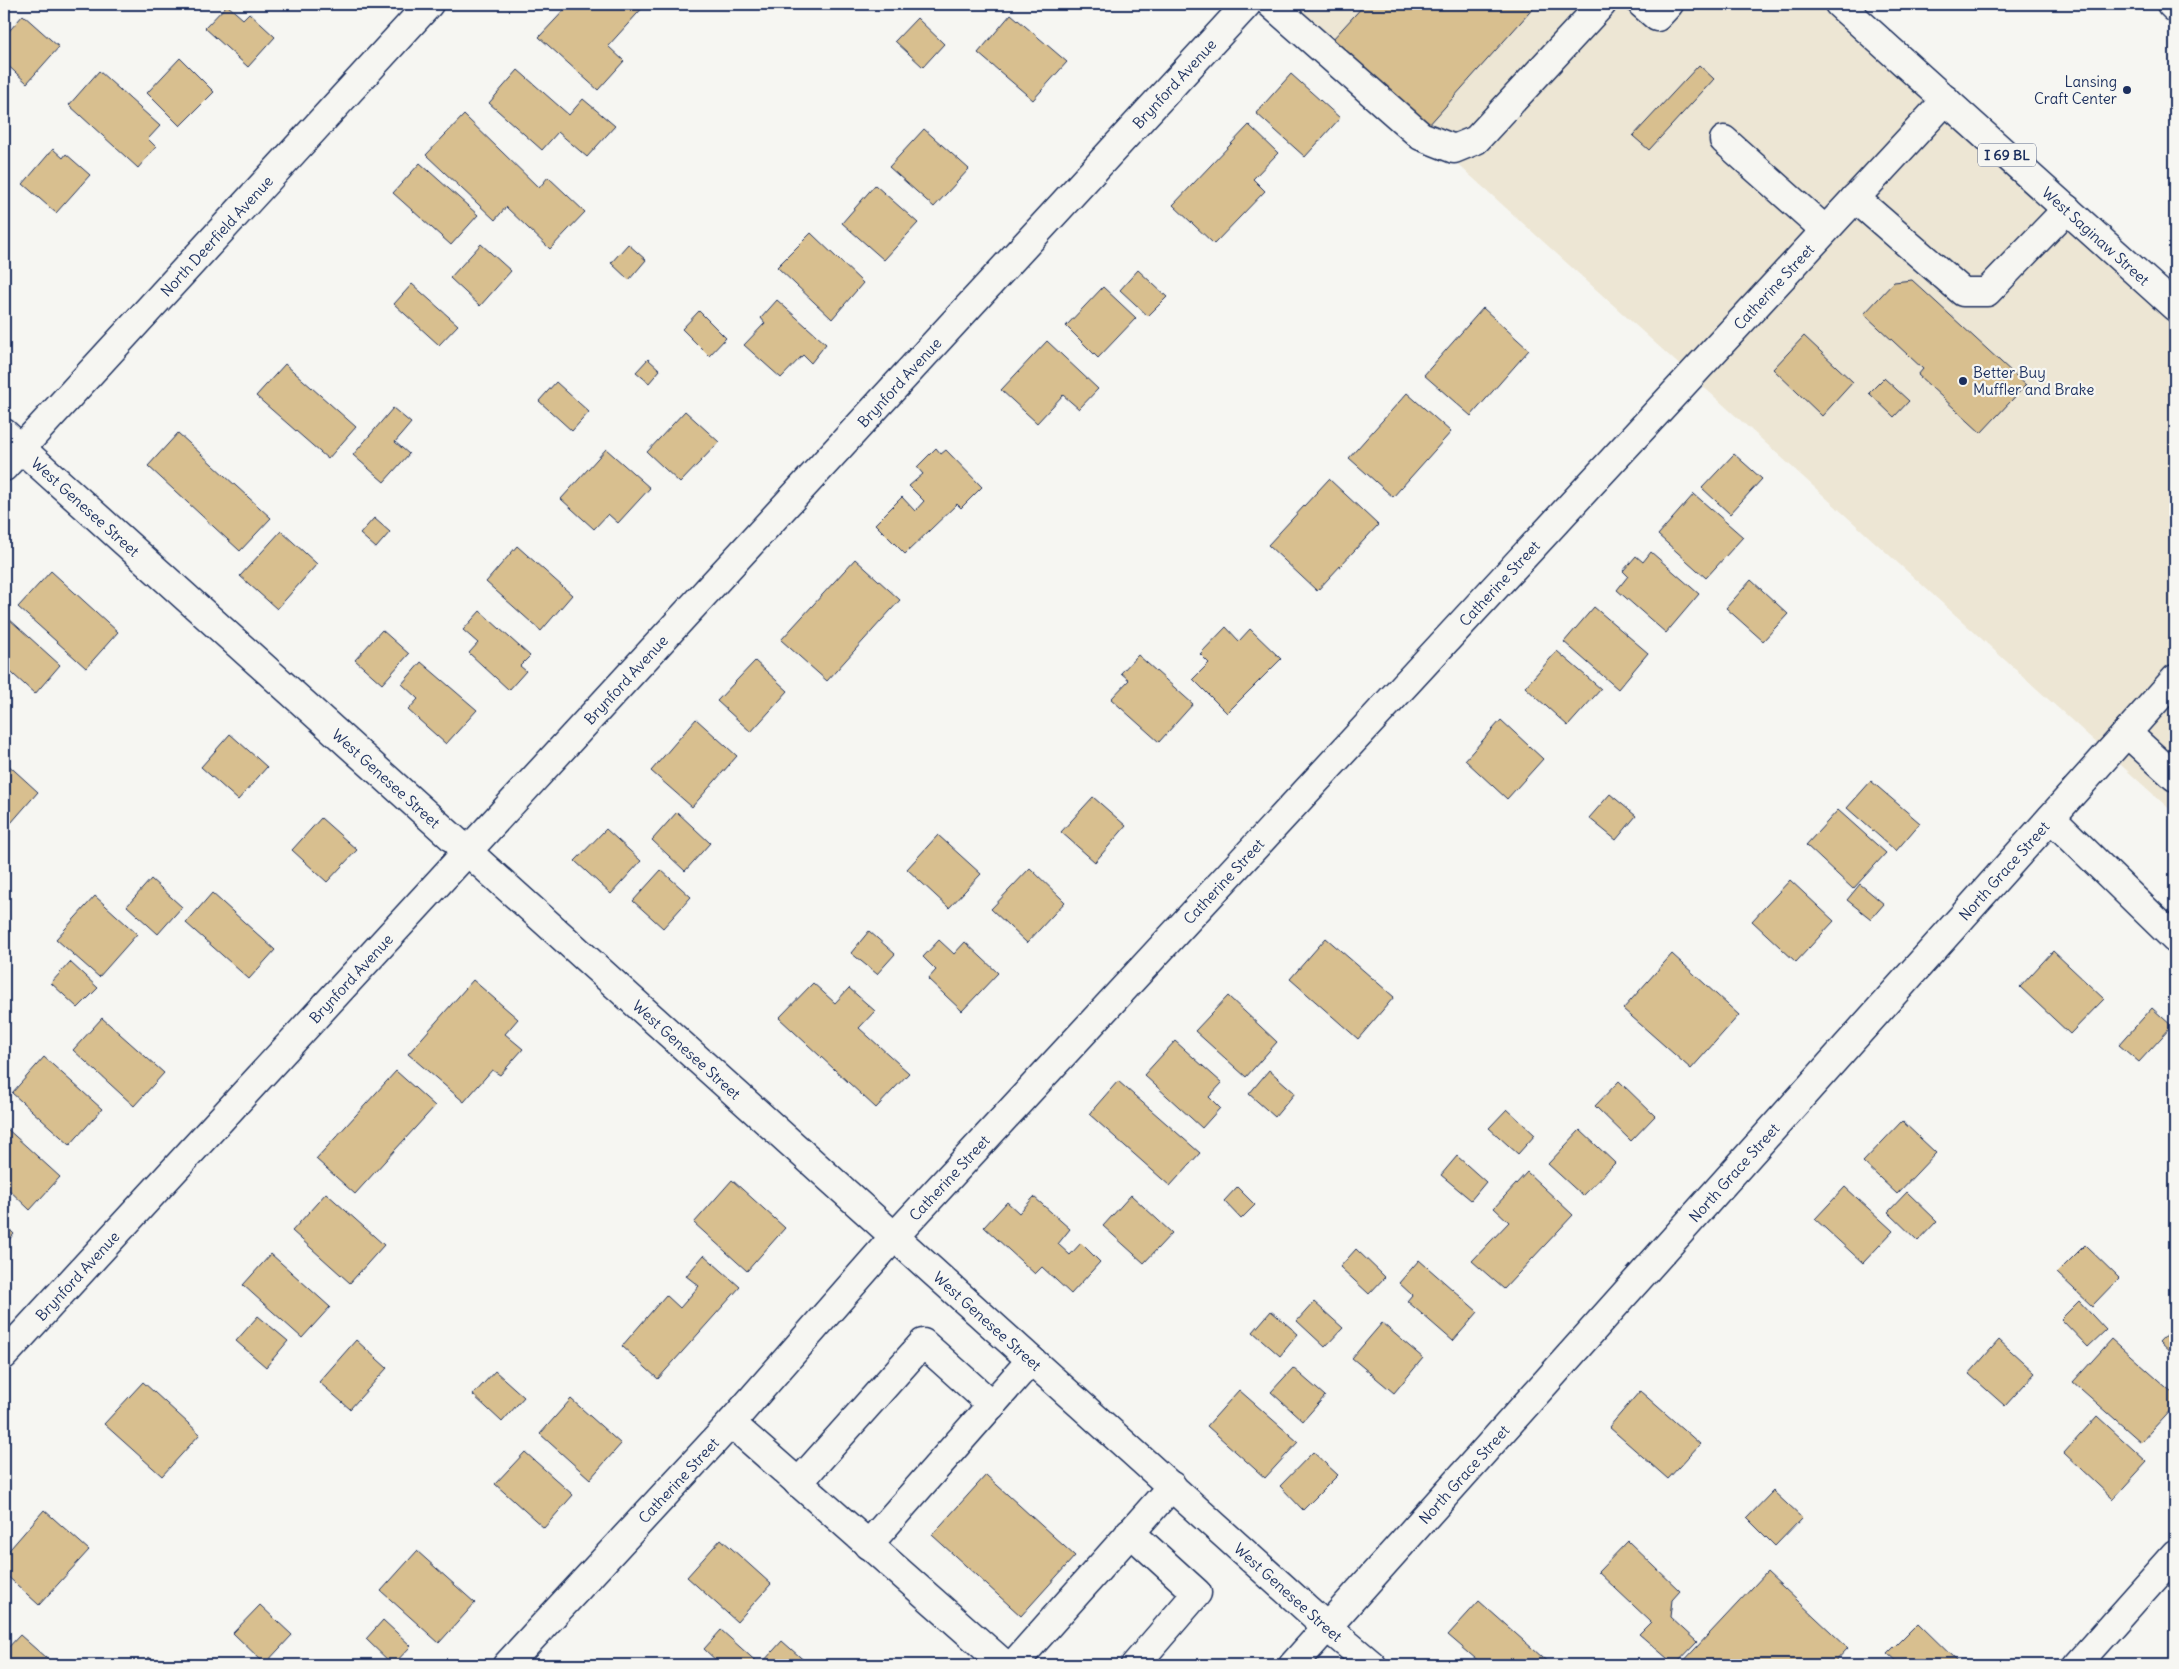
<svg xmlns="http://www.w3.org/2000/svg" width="2179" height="1669" font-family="Delius,sans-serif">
	<rect width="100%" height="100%" fill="#f6f6f2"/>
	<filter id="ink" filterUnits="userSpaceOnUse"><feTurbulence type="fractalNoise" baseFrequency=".02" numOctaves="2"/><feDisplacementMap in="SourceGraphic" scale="10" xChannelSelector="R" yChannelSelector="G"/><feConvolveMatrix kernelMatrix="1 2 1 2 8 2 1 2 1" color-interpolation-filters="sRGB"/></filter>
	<g filter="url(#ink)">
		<path fill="#ede6d4" d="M1281,4h547l347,303v507z"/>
		<path fill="#d8bf8f" stroke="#1b2f5e" d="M570,4h76l-38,42 16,15 -26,29 -59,-53z
			M1365,4h172l-109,122 -96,-86z
			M227,5l16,14 6,-6 26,24 -27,30 -43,-39z
			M1011,14l56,48 -34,38 -55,-47z
			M23,15l36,32 -32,36 -23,-21v-25z
			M917,18l27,26 -21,23 -28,-26z
			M180,58l34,34 -34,34 -33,-33z
			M1699,65l15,14 -65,71 -16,-14z
			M518,70l51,45 14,-16 32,27 -28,31 -29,-25 -16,18 -53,-47z
			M99,71l61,55 -12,13 8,8 -18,21 -69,-63z
			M1291,74l49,44 -35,39 -49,-44z
			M464,115l75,73 9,-11 37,35 -35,37 -44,-42 -11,13 -69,-65z
			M1249,125l29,28 -25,26 12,12 -51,53 -41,-39z
			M924,129l45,40 -35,38 -45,-40z
			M53,149l10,9 3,-4 24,21 -34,38 -33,-29z
			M420,163l58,52 -27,30 -58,-52z
			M875,185l43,38 -34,37 -42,-37z
			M811,233l52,50 -31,36 -55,-52z
			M481,244l30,27 -31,35 -30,-28z
			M628,244l18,16 -17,20 -18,-17z
			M1138,270l29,27 -19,19 -28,-26z
			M1912,280l114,105 -45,48 -63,-58 5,-6 -59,-55 30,-32z
			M412,284l46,41 -19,20 -45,-41z
			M1103,287l33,31 -38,40 -32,-32z
			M777,300l49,44 -15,19 -8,-8 -22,23 -37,-33 21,-22 -4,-5z
			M1483,308l46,42 -58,66 -47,-41z
			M699,311l27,27 -17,18 -27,-27z
			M1804,336l49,46 -31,34 -49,-47z
			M1047,341l51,48 -19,20 -16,-14 -26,28 -36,-33z
			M648,359l12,11 -11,13 -13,-11z
			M285,364l71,63 -28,32 -72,-63z
			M1884,378l25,23 -15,16 -25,-24z
			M556,382l33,30 -17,19 -33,-30z
			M1407,393l44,39 -58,65 -44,-39z
			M393,408l18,15 -16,19 14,12 -25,28 -31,-27z
			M685,411l34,31 -39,41 -33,-31z
			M178,433l93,85 -31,33 -92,-85z
			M936,448l5,6 5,-4 36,37 -21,21 -4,-4 -52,50 -30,-30 27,-27 13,14 9,-10 -15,-15 14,-12 -6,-7z
			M606,449l44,39 -32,35 -10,-9 -14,15 -33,-30z
			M1734,454l28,25 -32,35 -28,-26z
			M1329,479l49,46 -61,66 -49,-46z
			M1694,494l49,43 -37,41 -48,-43z
			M374,518l16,14 -14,16 -16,-14z
			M281,531l36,33 -40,45 -37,-33z
			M517,546l55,49 -31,36 -55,-49z
			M1651,552l48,42 -33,39 -49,-43 11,-14 -5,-5 13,-15 7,6z
			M855,559l45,41 -73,81 -46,-41z
			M51,571l67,61 -32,36 -68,-61z
			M1751,580l37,34 -25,27 -37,-33z
			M1594,607l54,46 -30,36 -54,-47z
			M480,611l50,45 -10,10 6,5 -17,19 -40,-37 9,-10 -15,-13z
			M8,618l52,47 -25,29 -31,-28v-44z
			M1226,627l13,14 11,-12 31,30 -54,54 -34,-34 16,-16 -9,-9z
			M382,630l27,24 -27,30 -27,-24z
			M1557,651l44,38 -33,37 -43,-39z
			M1138,655l55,49 -34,38 -48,-43 18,-19 -8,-7z
			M755,661l33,30 -37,41 -34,-31z
			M421,662l56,48 -31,34 -38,-34 10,-11 -16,-15z
			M696,719l41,37 -45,51 -41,-36z
			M1501,720l42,39 -36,40 -42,-39z
			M230,734l37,33 -29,33 -37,-33z
			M4,761l34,31 -34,39z
			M1871,781l49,42 -24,28 -49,-43z
			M1610,794l26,22 -20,24 -27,-22z
			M1093,797l33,29 -31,36 -34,-30z
			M1838,810l48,43 -33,36 -47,-44z
			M677,812l33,31 -25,28 -33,-31z
			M321,818l36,32 -30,32 -35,-32z
			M606,829l35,32 -30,33 -36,-33z
			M938,835l43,39 -32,34 -42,-39z
			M1030,868l35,34 -38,41 -36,-34z
			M661,870l30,27 -28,31 -30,-27z
			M151,879l31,28 -24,27 -31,-28z
			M1790,880l44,41 -38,41 -44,-41z
			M1860,884l24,20 -13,15 -24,-19z
			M212,893l63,57 -26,29 -63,-56z
			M95,896l42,38 -38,43 -43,-38z
			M869,931l26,23 -18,20 -26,-21z
			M1326,938l68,59 -36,42 -68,-60z
			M939,940l15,14 11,-12 33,31 -36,38 -34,-32 8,-9 -13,-13z
			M2053,951l51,48 -34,35 -50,-47z
			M1672,954l67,61 -48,54 -68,-60z
			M70,962l28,26 -20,20 -27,-25z
			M473,980l45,39 -13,15 18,15 -23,26 -8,-5 -28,32 -56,-48z
			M813,983l22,20 14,-15 26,23 -16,17 50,45 -33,35 -97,-90z
			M1228,996l49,46 -31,35 -51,-46z
			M2152,1008l20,18 -33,36 -20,-17z
			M102,1018l62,55 -30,33 -61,-56z
			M1175,1041l47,42 -13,14 11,11 -18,20 -58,-53z
			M44,1057l58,52 -32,36 -58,-52z
			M1269,1070l26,23 -20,24 -26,-23z
			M396,1071l39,35 -80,88 -39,-35z
			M1118,1081l82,72 -30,33 -81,-72z
			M1619,1081l36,35 -24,25 -36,-35z
			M1507,1109l28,26 -17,19 -29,-26z
			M1902,1121l34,32 -39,41 -34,-32z
			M4,1126l56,51 -30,33 -26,-25z
			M1580,1130l35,33 -32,33 -35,-32z
			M1457,1156l29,26 -15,18 -30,-25z
			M1527,1172l46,43 -69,74 -32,-28 37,-39 -15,-14z
			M732,1180l53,48 -38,43 -53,-48z
			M1237,1187l18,18 -14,14 -17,-18z
			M1845,1187l48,44 -30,32 -48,-44z
			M1907,1192l30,29 -19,20 -30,-29z
			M326,1193l58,52 -34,38 -58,-52z
			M1131,1195l41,38 -28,30 -41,-37z
			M1034,1197l36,32 -12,15 12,11 11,-12 19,19 -29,32 -29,-27 -7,7 -51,-47 23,-25 12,11z
			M4,1224l10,10 -10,11z
			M2085,1245l34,33 -27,28 -35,-33z
			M1356,1249l29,28 -16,17 -29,-27z
			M271,1254l59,53 -28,31 -59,-53z
			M704,1255l36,32 -82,92 -36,-33 44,-51 14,13 19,-22 -13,-10z
			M1419,1260l59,52 -25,29 -46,-40 5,-6 -13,-12z
			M2079,1301l27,29 -18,17 -27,-28z
			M1314,1302l29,26 -18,19 -28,-26z
			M1271,1311l27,23 -18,22 -27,-24z
			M258,1316l30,25 -22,26 -30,-26z
			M1382,1323l41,35 -29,35 -42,-35z
			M2175,1325v32l-16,-15z
			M2112,1339l63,56v10l-34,37 -68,-60z
			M356,1340l31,28 -37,41 -31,-27z
			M1999,1340l36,33 -30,33 -36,-32z
			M1293,1368l32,28 -22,25 -32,-29z
			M495,1371l29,26 -22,25 -29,-27z
			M143,1382l57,52 -38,42 -58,-52z
			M1239,1390l59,52 -33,36 -58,-52z
			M1640,1391l60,53 -32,35 -59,-52z
			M571,1399l50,45 -31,35 -50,-45z
			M2097,1416l50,46 -34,37 -49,-46z
			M525,1452l48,43 -29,33 -49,-44z
			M1313,1452l25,23 -35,35 -23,-24z
			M986,1475l89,81 -54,60 -89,-81z
			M1773,1491l29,27 -27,28 -28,-28z
			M44,1510l45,40 -50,55 -35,-32v-17z
			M721,1539l50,45 -34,38 -50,-45z
			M1628,1541l52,50 -8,9 -2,17 27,25 -22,23 -36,-31 12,-12 -53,-50z
			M417,1551l58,52 -36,40 -58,-52z
			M1767,1572l81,76 -16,17h-152z
			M1479,1601l72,64h-37l-7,-6 -5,6h-19l-35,-30z
			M260,1605l32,30 -27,29 -32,-31z
			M383,1620l28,26 -18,19 -27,-26z
			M1918,1623l43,42h-60l-13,-12z
			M721,1630l39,35h-39l-17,-16z
			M20,1635l34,30h-50v-13z
			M782,1641l26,23 -1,1h-40l-4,-3z
			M149,1657l9,8h-16z"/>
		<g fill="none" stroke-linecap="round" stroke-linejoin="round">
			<defs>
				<g id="minor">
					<path d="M1271,4l150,132 33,13 22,-9 126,-136"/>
					<path d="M1642,4l15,13 12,-13"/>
					<path d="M2171,4l4,4"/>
					<path d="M1724,140l101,90"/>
					<path d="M1855,198l108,94h24l80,-83"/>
					<path id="s1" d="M4,433l1324,1195 44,37"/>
					<path id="s2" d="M4,467l425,-463"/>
					<path d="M2127,733l48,44"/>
					<path d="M2051,818l124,121"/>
					<path id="s3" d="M4,1355l1243,-1351"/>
					<path d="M731,1423l274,242"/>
					<path d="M798,1483l125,-140 69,62"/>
					<path d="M1130,1532l67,61 -62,72"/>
					<path d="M868,1545l163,-185"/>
					<path id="s4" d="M507,1665l224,-242 163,-186 1052,-1137"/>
					<path d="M1013,1665l159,-179"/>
					<path id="s5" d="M1293,1665l882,-986"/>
					<path d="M2077,1665l98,-110"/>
				</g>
				<g id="major">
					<path id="s6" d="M1839,4l336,303"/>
				</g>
			</defs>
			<use href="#minor" stroke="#1b2f5e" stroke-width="31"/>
			<use href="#major" stroke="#1b2f5e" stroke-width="31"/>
			<use href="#minor" stroke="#f6f6f2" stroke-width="28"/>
			<use href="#major" stroke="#f6f6f2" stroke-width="28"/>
		</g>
	</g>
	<g fill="#1b2f5e" stroke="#f6f6f2" stroke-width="2">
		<circle cx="2127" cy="90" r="5"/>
		<circle cx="1963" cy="381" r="5"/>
	</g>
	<g text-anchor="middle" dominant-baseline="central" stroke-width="4.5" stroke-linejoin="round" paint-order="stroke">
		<rect fill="#f6f6f2" stroke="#5d6b8a" stroke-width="1" x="1978" y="143.5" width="58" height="23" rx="4"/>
		<g font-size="14" font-weight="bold" fill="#1b2f5e">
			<text x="2007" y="155">I 69 BL</text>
		</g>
		<g font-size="15" fill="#1b2f5e" stroke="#f6f6f2" text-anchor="end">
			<text x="2117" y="81">Lansing<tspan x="2117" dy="17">Craft Center</tspan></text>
			<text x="1973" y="372" text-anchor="start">Better Buy<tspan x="1973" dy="17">Muffler and Brake</tspan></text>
		</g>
		<g font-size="15" fill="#1b2f5e" stroke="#f6f6f2">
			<text stroke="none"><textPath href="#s3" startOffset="1728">Brynford Avenue</textPath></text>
			<text stroke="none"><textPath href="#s2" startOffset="314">North Deerfield Avenue</textPath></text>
			<text stroke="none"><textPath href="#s6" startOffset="346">West Saginaw Street</textPath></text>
			<text stroke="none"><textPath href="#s4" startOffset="1872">Catherine Street</textPath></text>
			<text stroke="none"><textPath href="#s3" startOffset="1322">Brynford Avenue</textPath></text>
			<text stroke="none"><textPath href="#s1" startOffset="110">West Genesee Street</textPath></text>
			<text stroke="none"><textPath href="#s4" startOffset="1468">Catherine Street</textPath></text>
			<text stroke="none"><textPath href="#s3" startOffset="918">Brynford Avenue</textPath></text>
			<text stroke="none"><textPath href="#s1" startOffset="515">West Genesee Street</textPath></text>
			<text stroke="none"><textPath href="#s5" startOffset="1066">North Grace Street</textPath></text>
			<text stroke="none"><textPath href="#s4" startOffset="1062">Catherine Street</textPath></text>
			<text stroke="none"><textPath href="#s3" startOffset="512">Brynford Avenue</textPath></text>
			<text stroke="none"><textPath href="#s1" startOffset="920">West Genesee Street</textPath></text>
			<text stroke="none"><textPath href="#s5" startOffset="661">North Grace Street</textPath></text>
			<text stroke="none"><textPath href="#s4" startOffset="658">Catherine Street</textPath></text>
			<text stroke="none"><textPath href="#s3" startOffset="108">Brynford Avenue</textPath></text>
			<text stroke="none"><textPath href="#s1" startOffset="1325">West Genesee Street</textPath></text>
			<text stroke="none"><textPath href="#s5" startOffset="256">North Grace Street</textPath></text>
			<text stroke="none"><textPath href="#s4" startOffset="252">Catherine Street</textPath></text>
			<text stroke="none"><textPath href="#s1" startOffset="1730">West Genesee Street</textPath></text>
		</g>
	</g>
	<rect width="2179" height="1669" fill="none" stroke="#f6f6f2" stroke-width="20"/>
	<rect x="10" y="10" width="2159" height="1649" fill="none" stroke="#1b2f5e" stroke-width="2" filter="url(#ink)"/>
</svg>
